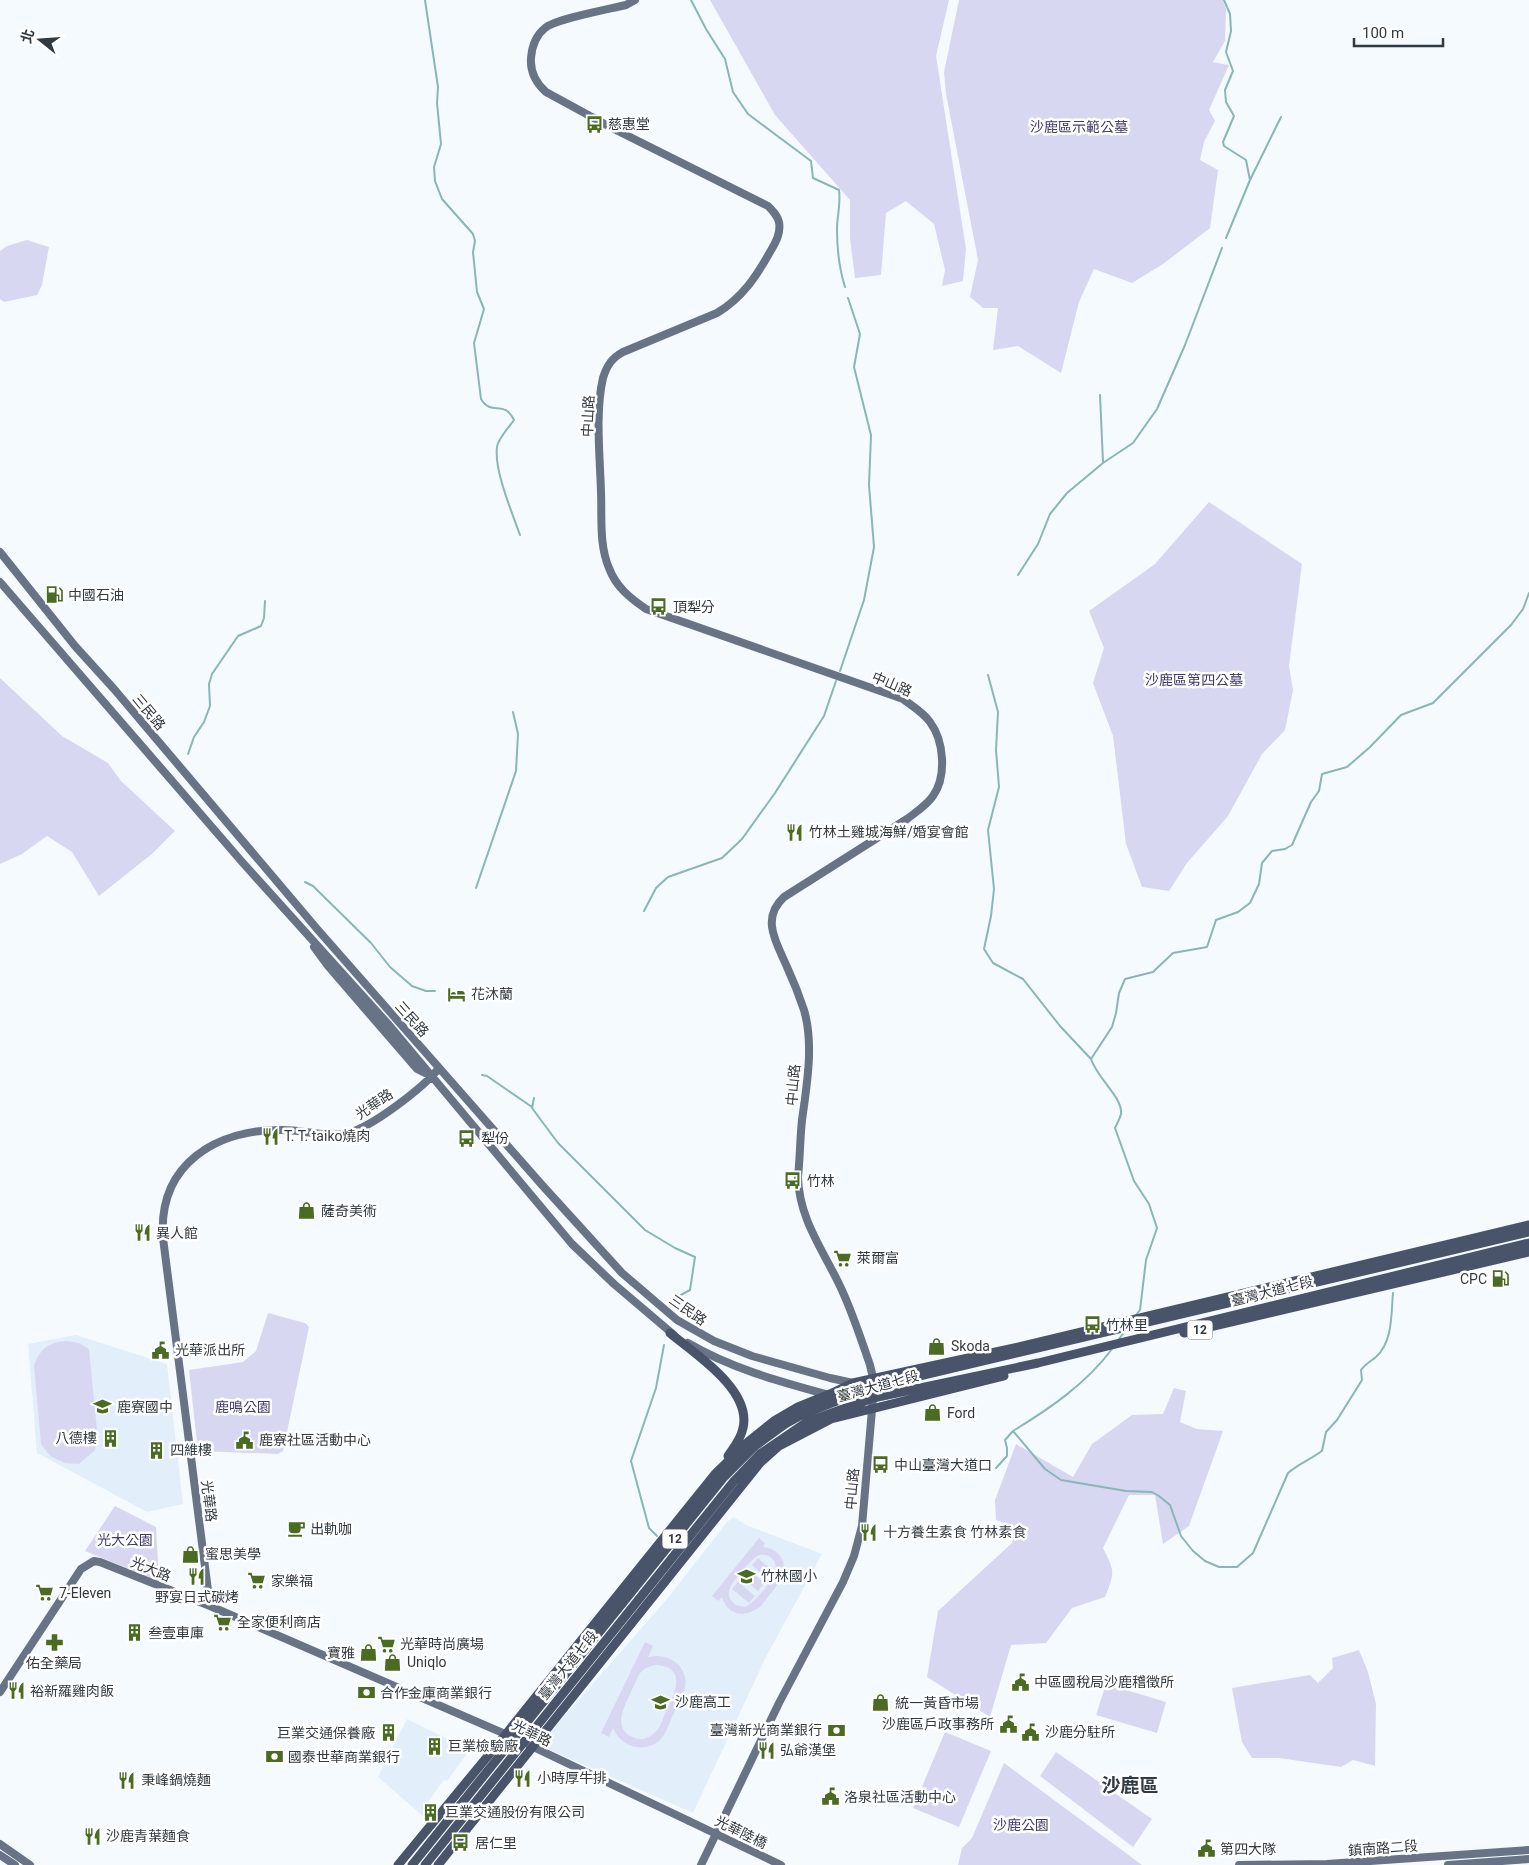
<svg xmlns="http://www.w3.org/2000/svg" width="1529" height="1865" font-family="Roboto,'Noto Sans TC',sans-serif">
	<rect width="100%" height="100%" fill="#f5faff"/>
	<path fill="#e2effa" d="M76,1335l91,29 16,140 -36,8 -110,-59 -9,-109z
		M734,1517l12,8 76,29 -57,105 -72,154 -154,-68 128,-146 60,-77z
		M407,1719l63,31 -23,31 -3,-1 -17,23 6,8 -8,7 -47,-41z"/>
	<path fill="#d8d7f1" fill-rule="evenodd" d="M710,0h239l-13,56 30,193 -3,32 -21,5 3,-16 -11,-46 -28,-23 -20,12 -5,62 -26,3 -5,-40v-38l-75,-85z
		M959,0h264l3,9 -1,32 -12,21 16,3 -20,45 6,11 -11,21 -4,18 18,10 -8,58 -47,36 -31,19 -38,-14 -15,33 -18,71 -43,-27 -25,4 5,-42h-15l-13,-11 8,-37 -32,-166 -2,-22z
		M27,240l22,7 -7,38 -5,10 -33,7 -4,-3v-48l7,-5z
		M1209,502l93,62 -13,102 4,24 -8,40 -23,24 -34,62 -41,47 -18,28 -27,-4 -16,-43 -13,-108 -20,-53 11,-35 -15,-37 66,-47z
		M0,678l62,58 46,27 13,18 54,50 -22,22 -54,43 -27,-44 -25,-16 -25,18 -22,10z
		M268,1313l37,10 4,4 -26,124 -5,3 -80,-3 -9,-81 54,-8 13,-11z
		M67,1341l12,2 10,6 9,91 -3,10 -16,14 -14,-1 -15,-7 -9,-12 -7,-79c7,-17 15,-23 33,-24z
		M1174,1388l12,3 -6,31 17,7 26,2 -34,95 -26,18 -8,-49h-26l-26,53c12,24 12,24 2,49l-33,11 -26,35 -35,2 -21,72 -63,-40 11,-66 74,-68 4,-15 -20,-8 -1,-20 21,-56 57,33 19,-33 40,-29 31,-1z
		M115,1506l41,21 3,54 -74,-30z
		M759,1538l6,5 -2,4c7,1 13,3 17,9 13,17 -10,37 -19,50 -15,12 -33,11 -39,-9l-4,4 -6,-5zM759,1555c6,-1 11,0 15,6 8,12 -16,36 -25,44l-4,2 -9,-2c-5,-4 -8,-8 -7,-14 1,-8 23,-33 30,-36z
		M758,1558l16,14 -6,7 -16,-14z
		M749,1570l15,13 -6,8 -15,-13z
		M738,1582l17,14 -6,7 -17,-14z
		M645,1642l8,4 -5,11c19,-5 41,8 37,30 -2,11 -9,22 -14,32 -3,8 -6,17 -13,23 -7,5 -18,7 -26,4 -9,-3 -15,-9 -19,-18l-4,9 -8,-4zM655,1665c33,1 20,29 11,46 -3,8 -6,18 -13,23 -5,5 -12,6 -18,4 -24,-8 -11,-31 -4,-46 3,-6 6,-15 10,-20 4,-4 9,-6 14,-7z
		M1359,1650l9,22 8,32 -1,62 -22,-6 -12,7 -62,-9h-27l-10,-16 -10,-54 78,-13 8,8 15,-15 -1,-10z
		M1106,1684l60,18 -9,31 -61,-18z
		M945,1732l46,19 -32,76 -46,-19z
		M1056,1752l96,67 -19,28 -93,-71z
		M1004,1763l138,102h-184l4,-17 10,-10z"/>
	<g fill="none" stroke-linecap="round" stroke-linejoin="round">
		<path stroke="#89b6b7" stroke-width="2" d="M425,0l13,87 -1,16 4,41 -7,23 1,14 7,18 31,35 2,7 -2,11 4,40 7,17 -10,34 7,56c11,18 23,0 33,21 -5,7 -16,19 -17,27 -3,24 15,65 23,88
			M691,0l15,29 19,30 8,33 15,22 63,47 2,17 26,12c2,14 -2,26 -2,39 0,20 2,39 8,58
			M1224,0l6,14 1,17 -5,21 7,19 -8,19 1,12 8,14 -11,26 1,4 22,14 4,20
			M1226,238l24,-58 31,-63
			M1100,395l3,67
			M1018,575l20,-31 12,-30 17,-21 36,-30 30,-20 24,-34 28,-64 37,-97
			M840,671l24,-71 10,-53 -5,-62 2,-50 -17,-68 6,-33 -12,-36
			M988,675l10,37 -2,38 3,37 -11,43 6,59 -3,27 -7,33 9,14 30,16 37,47 31,33
			M188,754l6,-17 10,-15 6,-16 -1,-22 3,-10 26,-38 23,-10 3,-8 1,-17
			M305,882l8,4 58,57 19,24 22,19 14,5h9
			M476,888l40,-117 2,-37 -5,-22
			M644,911l12,-23 12,-11 54,-19 20,-19 33,-46 49,-77 12,-35
			M482,1075l5,1 45,31
			M534,1098l-2,10 26,35 87,87 30,18 20,9 -5,33 -13,7
			M1136,1315l4,-5 6,-50 11,-32 -8,-24 -15,-23 -19,-53c2,-4 5,-10 6,-14 2,-16 -24,-36 -30,-55l21,-32 4,-14 3,-20 6,-14 28,-7 20,-19 34,-6 9,-27 22,-8 12,-9 9,-19 3,-21 10,-12 13,-2 7,-4 19,-43 8,-11 3,-17 25,-7 23,-20 31,-32 32,-12 78,-78 12,-16 6,-16
			M1119,1339l6,-8
			M1013,1431c36,-22 73,-47 99,-82
			M996,1468l11,-12v-8l-2,-8 8,-9 32,38 16,11 65,11 26,1 7,4 11,9 11,31 12,15 12,10 14,6h18l16,-14 35,-80c10,-9 23,-14 34,-22l4,-19 11,-12 25,-40 -1,-10c4,-6 10,-9 15,-13 17,-16 15,-42 17,-64
			M657,1536l-8,-8 -18,-67 25,-73 8,-43"/>
		<path stroke="#697386" stroke-width="8" d="M635,0l-9,5c-16,4 -71,14 -81,23 -10,8 -13,18 -14,30 -1,14 5,25 15,34l66,36 156,78c5,5 9,9 11,16 2,11 -3,20 -9,30 -14,25 -28,46 -53,61l-94,39c-11,6 -16,13 -20,26 -8,34 -3,79 -2,114 1,25 -2,53 8,76 7,19 21,30 37,41l257,90c9,7 20,13 27,23 14,19 17,54 3,74 -6,9 -17,16 -26,23l-123,78c-24,22 -7,46 3,70 6,13 12,28 17,43 10,34 3,74 -2,110 -2,19 -2,38 -4,57 1,42 25,73 42,109 12,25 21,53 30,79l3,13v20l-11,128 -8,30 -11,26 -64,121 -78,162
			M0,552l75,94 39,43 204,241 224,255 80,88 55,47 37,21 38,15 78,22 23,5 16,10
			M0,582l243,281 146,162 183,219 42,40 60,51
			M314,947l14,19 89,103 12,6
			M688,1343c52,31 115,44 173,61
			M210,1606l-47,-368c-5,-74 53,-109 120,-108 21,0 44,8 65,3 24,-6 75,-45 91,-65
			M0,1692l81,-123 13,-8 6,1 110,44 300,130
			M529,1745l160,76
			M0,1844l30,21
			M0,1855l15,10
			M1239,1865l88,-1 202,-14
			M1448,1865l81,-6"/>
		<path stroke="#49546b" stroke-width="9" d="M670,1333c25,21 82,57 73,95 -2,11 -9,19 -15,28
			M1184,1333l345,-81
			M398,1865l108,-131 209,-260 34,-33 25,-20 24,-14 32,-13 23,-11 170,-37 506,-121
			M412,1865l312,-388 31,-31 30,-22 18,-10 70,-27 656,-155
			M425,1865l309,-384 26,-27 47,-32 66,-24 165,-35 491,-120
			M438,1865l322,-402 19,-17 52,-27 173,-43"/>
		<path stroke="#697386" stroke-width="8" d="M689,1821l92,44"/>
	</g>
	<defs>
		<symbol id="bus-bare" viewBox="-9 -9 18 18"><path d="M-5-6H5V4H4V6H2V4H-2V6H-4V4H-5ZM-3.5-4V0h7V-4ZM-3.5 1.2v1.5H-2V1.2ZM2 1.2v1.5H3.5V1.2Z" fill="#4a6b21" stroke="#fff" stroke-width="2.5" paint-order="stroke"/></symbol>
		<symbol id="fuel-bare" viewBox="-9 -9 18 18"><path d="M-5.5-6h7V0h2V4h1.3V-2.5L3-4.5l.8-.8L6-3V5H2.5V1h-1V6h-7ZM-4.2-4.7v3.2H.2V-4.7Z" fill="#4a6b21" stroke="#fff" stroke-width="2.5" paint-order="stroke"/></symbol>
		<symbol id="restaurant-bare" viewBox="-9 -9 18 18"><path d="M-5-6h1v4h1v-4h1v4h1v-4h1v5L-1.5 .5V6h-2V.5L-5-1ZM5-6V6H3V1.5H1.5Q1.5-4 5-6Z" fill="#4a6b21" stroke="#fff" stroke-width="2.5" paint-order="stroke"/></symbol>
		<symbol id="hotel-bare" viewBox="-9 -9 18 18"><path d="M-6-4.5h1.5V1H6V5H4.5V3h-9V5H-6ZM-4 0a1.8 1.8 0 1 1 3.6 0ZM.5 0V-2.5h3Q6-2.5 6 0Z" fill="#4a6b21" stroke="#fff" stroke-width="2.5" paint-order="stroke"/></symbol>
		<symbol id="shop-bare" viewBox="-9 -9 18 18"><path d="M-5-2.5h2.3a2.7 3.5 0 0 1 5.4 0H5L5.5 6h-11ZM-1.5-2.5h3a1.5 2.3 0 0 0-3 0Z" fill="#4a6b21" stroke="#fff" stroke-width="2.5" paint-order="stroke"/></symbol>
		<symbol id="supermarket-bare" viewBox="-9 -9 18 18"><path d="M-6-5.5h2.5l.6 2H6L4.5 2H-2.5L-4.4-4H-6ZM-1.5 3.2a1.3 1.3 0 1 0 .1 0ZM3 3.2a1.3 1.3 0 1 0 .1 0Z" fill="#4a6b21" stroke="#fff" stroke-width="2.5" paint-order="stroke"/></symbol>
		<symbol id="civic-bare" viewBox="-9 -9 18 18"><path d="M-.6-6.5H3V-4.5H.6V-3L4-1V1h2V6H-6V1h2V-1L-.6-3ZM-1.2 2.5V6h2.4V2.5Z" fill="#4a6b21" stroke="#fff" stroke-width="2.5" paint-order="stroke"/></symbol>
		<symbol id="school-bare" viewBox="-9 -9 18 18"><path d="M0-5L7-2L0 1L-7-2ZM-4 1L0 2.5L4 1V4Q0 6-4 4Z" fill="#4a6b21" stroke="#fff" stroke-width="2.5" paint-order="stroke"/></symbol>
		<symbol id="building-bare" viewBox="-9 -9 18 18"><path d="M-4-6H4V6H1V3H-1V6H-4ZM-2.5-4.3h1.7v1.8h-1.7ZM.8-4.3h1.7v1.8H.8ZM-2.5-1h1.7V.8h-1.7ZM.8-1h1.7V.8H.8Z" fill="#4a6b21" stroke="#fff" stroke-width="2.5" paint-order="stroke"/></symbol>
		<symbol id="cafe-bare" viewBox="-9 -9 18 18"><path d="M-5.5-4.5H6V0H3Q3 3.5 0 3.5H-2.5Q-5.5 3.5-5.5 0ZM3-3.2v2h1.7v-2ZM-6 4.5H4V6H-6Z" fill="#4a6b21" stroke="#fff" stroke-width="2.5" paint-order="stroke"/></symbol>
		<symbol id="pharmacy-bare" viewBox="-9 -9 18 18"><path d="M-2-6h4v4h4v4h-4v4h-4v-4h-4v-4h4Z" fill="#4a6b21" stroke="#fff" stroke-width="2.5" paint-order="stroke"/></symbol>
		<symbol id="bank-bare" viewBox="-9 -9 18 18"><path d="M-6-4H6V4H-6ZM0-2.3a2.3 2.3 0 1 0 0 4.6a2.3 2.3 0 1 0 0-4.6Z" fill="#4a6b21" stroke="#fff" stroke-width="2.5" paint-order="stroke"/></symbol>
	</defs>
	<g fill-rule="evenodd">
		<use href="#bus-bare" x="582" y="112" width="25" height="25"/>
		<use href="#fuel-bare" x="42" y="582" width="25" height="25"/>
		<use href="#bus-bare" x="646" y="594" width="25" height="25"/>
		<use href="#restaurant-bare" x="782" y="820" width="25" height="25"/>
		<use href="#hotel-bare" x="444" y="982" width="25" height="25"/>
		<use href="#restaurant-bare" x="258" y="1124" width="25" height="25"/>
		<use href="#bus-bare" x="454" y="1126" width="25" height="25"/>
		<use href="#bus-bare" x="780" y="1168" width="25" height="25"/>
		<use href="#shop-bare" x="294" y="1198" width="25" height="25"/>
		<use href="#restaurant-bare" x="130" y="1220" width="25" height="25"/>
		<use href="#supermarket-bare" x="830" y="1246" width="25" height="25"/>
		<use href="#fuel-bare" x="1488" y="1266" width="25" height="25"/>
		<use href="#bus-bare" x="1080" y="1312" width="25" height="25"/>
		<use href="#shop-bare" x="924" y="1334" width="25" height="25"/>
		<use href="#civic-bare" x="148" y="1338" width="25" height="25"/>
		<use href="#school-bare" x="90" y="1394" width="25" height="25"/>
		<use href="#shop-bare" x="920" y="1400" width="25" height="25"/>
		<use href="#building-bare" x="98" y="1426" width="25" height="25"/>
		<use href="#civic-bare" x="232" y="1428" width="25" height="25"/>
		<use href="#building-bare" x="144" y="1438" width="25" height="25"/>
		<use href="#bus-bare" x="868" y="1452" width="25" height="25"/>
		<use href="#cafe-bare" x="284" y="1516" width="25" height="25"/>
		<use href="#restaurant-bare" x="856" y="1520" width="25" height="25"/>
		<use href="#shop-bare" x="178" y="1542" width="25" height="25"/>
		<use href="#school-bare" x="734" y="1564" width="25" height="25"/>
		<use href="#restaurant-bare" x="184" y="1564" width="25" height="25"/>
		<use href="#supermarket-bare" x="244" y="1568" width="25" height="25"/>
		<use href="#supermarket-bare" x="32" y="1580" width="25" height="25"/>
		<use href="#supermarket-bare" x="210" y="1610" width="25" height="25"/>
		<use href="#building-bare" x="122" y="1620" width="25" height="25"/>
		<use href="#pharmacy-bare" x="42" y="1630" width="25" height="25"/>
		<use href="#supermarket-bare" x="374" y="1632" width="25" height="25"/>
		<use href="#shop-bare" x="356" y="1640" width="25" height="25"/>
		<use href="#shop-bare" x="380" y="1650" width="25" height="25"/>
		<use href="#civic-bare" x="1008" y="1670" width="25" height="25"/>
		<use href="#restaurant-bare" x="4" y="1678" width="25" height="25"/>
		<use href="#bank-bare" x="354" y="1680" width="25" height="25"/>
		<use href="#school-bare" x="648" y="1690" width="25" height="25"/>
		<use href="#shop-bare" x="868" y="1690" width="25" height="25"/>
		<use href="#civic-bare" x="996" y="1712" width="25" height="25"/>
		<use href="#bank-bare" x="824" y="1718" width="25" height="25"/>
		<use href="#civic-bare" x="1018" y="1720" width="25" height="25"/>
		<use href="#building-bare" x="376" y="1720" width="25" height="25"/>
		<use href="#building-bare" x="422" y="1734" width="25" height="25"/>
		<use href="#restaurant-bare" x="754" y="1738" width="25" height="25"/>
		<use href="#bank-bare" x="262" y="1744" width="25" height="25"/>
		<use href="#restaurant-bare" x="510" y="1766" width="25" height="25"/>
		<use href="#restaurant-bare" x="114" y="1768" width="25" height="25"/>
		<use href="#civic-bare" x="818" y="1784" width="25" height="25"/>
		<use href="#building-bare" x="418" y="1800" width="25" height="25"/>
		<use href="#restaurant-bare" x="80" y="1824" width="25" height="25"/>
		<use href="#bus-bare" x="448" y="1830" width="25" height="25"/>
		<use href="#civic-bare" x="1194" y="1836" width="25" height="25"/>
	</g>
	<g text-anchor="middle" dominant-baseline="central" stroke-width="5" stroke-linejoin="round" paint-order="stroke">
		<g fill="#fff" stroke="#6e757b" stroke-width="1">
			<rect x="1187.5" y="1320.5" width="25" height="19" rx="4"/>
			<rect x="662.5" y="1529.5" width="25" height="19" rx="4"/>
		</g>
		<g font-size="12" font-weight="bold" fill="#303a42">
			<text x="1200" y="1330">12</text>
			<text x="675" y="1539">12</text>
		</g>
		<g font-size="14" fill="#303a42" stroke="#fff" text-anchor="start">
			<text x="608" y="124">慈惠堂</text>
			<text x="68" y="595">中國石油</text>
			<text x="673" y="607">頂犁分</text>
			<text x="809" y="832">竹林土雞城海鮮/婚宴會館</text>
			<text x="471" y="994">花沐蘭</text>
			<text x="284" y="1136">T. T. taiko燒肉</text>
			<text x="481" y="1138">犁份</text>
			<text x="807" y="1181">竹林</text>
			<text x="321" y="1211">薩奇美術</text>
			<text x="156" y="1233">異人館</text>
			<text x="857" y="1258">萊爾富</text>
			<text x="1487" y="1279" text-anchor="end">CPC</text>
			<text x="1106" y="1325">竹林里</text>
			<text x="951" y="1346">Skoda</text>
			<text x="175" y="1350">光華派出所</text>
			<text x="117" y="1407">鹿寮國中</text>
			<text x="947" y="1413">Ford</text>
			<text x="97" y="1438" text-anchor="end">八德樓</text>
			<text x="259" y="1440">鹿寮社區活動中心</text>
			<text x="170" y="1450">四維樓</text>
			<text x="894" y="1465">中山臺灣大道口</text>
			<text x="310" y="1529">出軌咖</text>
			<text x="883" y="1532">十方養生素食 竹林素食</text>
			<text x="205" y="1554">蜜思美學</text>
			<text x="761" y="1576">竹林國小</text>
			<text x="271" y="1581">家樂福</text>
			<text x="59" y="1593">7-Eleven</text>
			<text x="197" y="1597" text-anchor="middle">野宴日式碳烤</text>
			<text x="237" y="1622">全家便利商店</text>
			<text x="148" y="1633">叁壹車庫</text>
			<text x="400" y="1644">光華時尚廣場</text>
			<text x="355" y="1653" text-anchor="end">寶雅</text>
			<text x="407" y="1662">Uniqlo</text>
			<text x="54" y="1663" text-anchor="middle">佑全藥局</text>
			<text x="1034" y="1682">中區國稅局沙鹿稽徵所</text>
			<text x="30" y="1691">裕新羅雞肉飯</text>
			<text x="380" y="1693">合作金庫商業銀行</text>
			<text x="675" y="1702">沙鹿高工</text>
			<text x="895" y="1703">統一黃昏市場</text>
			<text x="994" y="1724" text-anchor="end">沙鹿區戶政事務所</text>
			<text x="822" y="1730" text-anchor="end">臺灣新光商業銀行</text>
			<text x="1045" y="1732">沙鹿分駐所</text>
			<text x="375" y="1733" text-anchor="end">巨業交通保養廠</text>
			<text x="448" y="1746">巨業檢驗廠</text>
			<text x="780" y="1750">弘爺漢堡</text>
			<text x="288" y="1757">國泰世華商業銀行</text>
			<text x="537" y="1778">小時厚牛排</text>
			<text x="141" y="1780">秉峰鍋燒麵</text>
			<text x="844" y="1797">洛泉社區活動中心</text>
			<text x="445" y="1812">巨業交通股份有限公司</text>
			<text x="106" y="1836">沙鹿青葉麵食</text>
			<text x="475" y="1843">居仁里</text>
			<text x="1220" y="1849">第四大隊</text>
		</g>
		<g font-size="14" fill="#403a69" stroke="#fff">
			<text x="1079" y="127">沙鹿區示範公墓</text>
			<text x="1194" y="680">沙鹿區第四公墓</text>
			<text x="243" y="1407">鹿鳴公園</text>
			<text x="125" y="1540">光大公園</text>
			<text x="1021" y="1825">沙鹿公園</text>
		</g>
		<g font-size="14" fill="#303a42" stroke="#fff">
			<text transform="translate(588 416) rotate(-87)">中山路</text>
			<text transform="translate(892 684) rotate(23)">中山路</text>
			<text transform="translate(149 712) rotate(50)">三民路</text>
			<text transform="translate(412 1019) rotate(48)">三民路</text>
			<text transform="translate(793 1085) rotate(-85)">中山路</text>
			<text transform="translate(374 1104) rotate(-34)">光華路</text>
			<text transform="translate(1272 1291) rotate(-14)">臺灣大道七段</text>
			<text transform="translate(688 1310) rotate(35)">三民路</text>
			<text transform="translate(878 1386) rotate(-15)">臺灣大道七段</text>
			<text transform="translate(852 1489) rotate(-85)">中山路</text>
			<text transform="translate(209 1501) rotate(83)">光華路</text>
			<text transform="translate(151 1569) rotate(22)">光大路</text>
			<text transform="translate(568 1665) rotate(-51)">臺灣大道七段</text>
			<text transform="translate(532 1733) rotate(26)">光華路</text>
			<text transform="translate(741 1832) rotate(26)">光華陸橋</text>
			<text transform="translate(1383 1848) rotate(-4)">鎮南路二段</text>
		</g>
		<g font-size="19" font-weight="bold" fill="#303a42" stroke="#fff">
			<text x="1130" y="1785">沙鹿區</text>
		</g>
	</g>
	<g transform="translate(40 40) rotate(287)" stroke="#ffffff" stroke-width="4" paint-order="stroke">
	<path d="M0-4L9 19L0 12L-9 19Z" fill="#303a42"/>
	<text y="-8" font-size="14" font-weight="bold" text-anchor="middle" fill="#303a42">北</text>
	</g>
	<path d="M1354 38v8h89v-8" fill="none" stroke="#303a42" stroke-width="2.5"/>
	<text x="1362" y="38" font-size="15" fill="#303a42" stroke="#ffffff" stroke-width="4" paint-order="stroke">100 m</text>
</svg>
